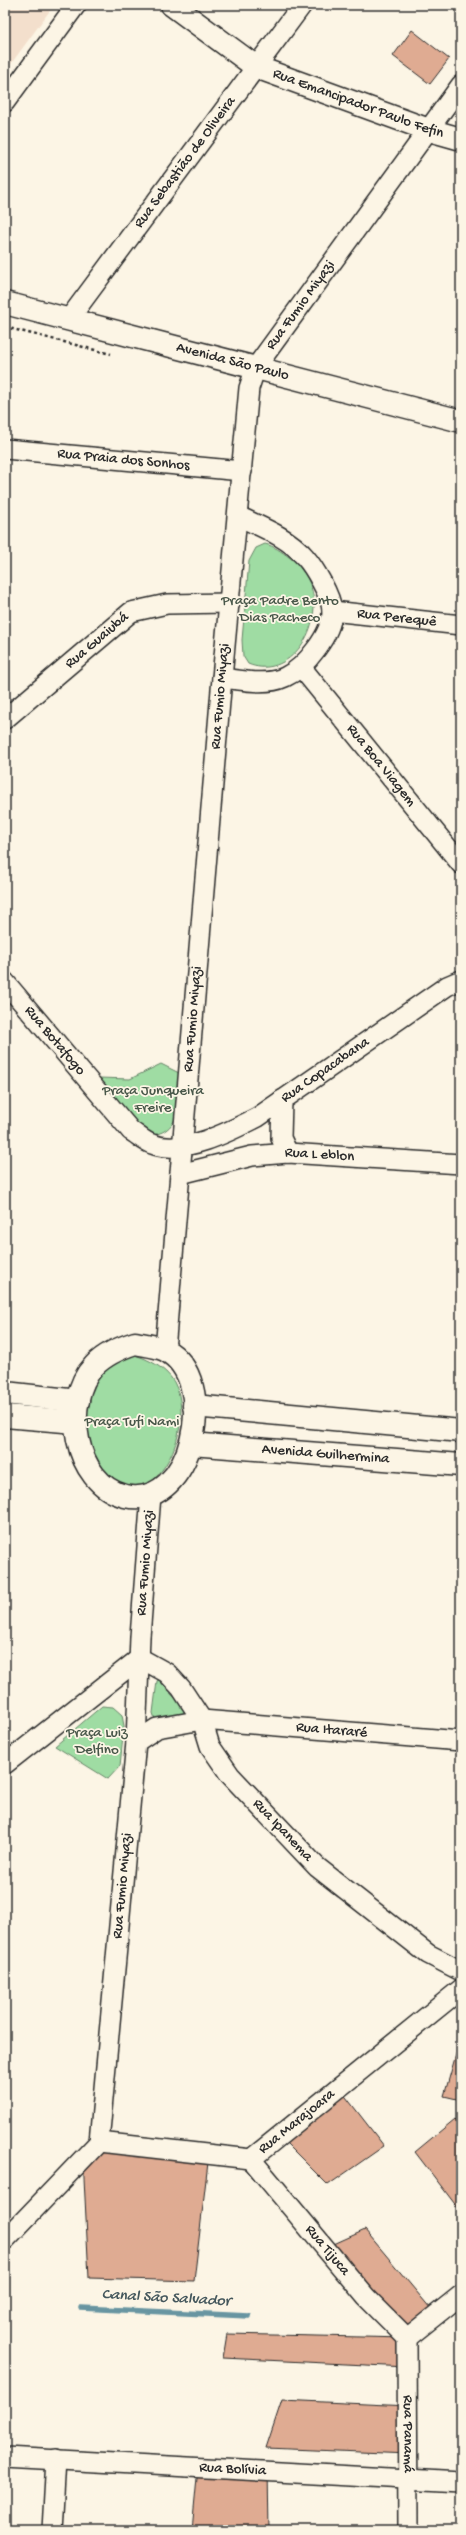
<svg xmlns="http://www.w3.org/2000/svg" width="466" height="2535" font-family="'Gochi Hand',sans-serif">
	<rect width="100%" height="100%" fill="#fcf5e5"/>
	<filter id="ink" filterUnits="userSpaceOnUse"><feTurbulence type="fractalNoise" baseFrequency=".025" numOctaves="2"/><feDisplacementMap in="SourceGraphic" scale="8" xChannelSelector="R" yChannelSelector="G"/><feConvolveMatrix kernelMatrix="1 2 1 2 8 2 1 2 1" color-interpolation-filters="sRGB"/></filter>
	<g filter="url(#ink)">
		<path fill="#f3dfcc" d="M5,5h49l-49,67z"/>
		<path fill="#9fdca3" stroke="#658467" d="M265,544c9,2 17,8 24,13 55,41 9,128 -41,107l-5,-8 -1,-16 7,-79 7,-13z
			M161,1064l20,10c-2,24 2,57 -29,61l-13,-5 -40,-52 31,1z
			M132,1354c16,5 33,13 42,28 18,32 -1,96 -37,107 -7,2 -15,1 -22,1l-23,-22 -8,-62 16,-40z
			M159,1680l13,15 21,17 -38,7 -2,-6 4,-32z
			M102,1706l11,1 9,8 2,11 -4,40 -12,13 -53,-33z"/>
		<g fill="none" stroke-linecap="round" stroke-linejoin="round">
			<path stroke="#6795a1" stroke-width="5.5" d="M81,2308l168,8"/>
		</g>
		<path fill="#dfab92" stroke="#2b2b2b" d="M412,30l37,29 -19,25 -37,-28z
			M461,2037v63l-17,-4z
			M339,2088l45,58 -56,39 -49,-49z
			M455,2119l6,6v87l-46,-60z
			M99,2142l110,12 -15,127 -105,-3 -6,-120z
			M365,2230l71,85 -29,23 -82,-90z
			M227,2334l180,4v29l-184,-9z
			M282,2400l126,6v48l-142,-6z
			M198,2468l70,3 1,59h-77z"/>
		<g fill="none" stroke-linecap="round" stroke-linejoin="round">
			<defs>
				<g id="minor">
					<path d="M5,102l71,-97"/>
					<path id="s1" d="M69,319l233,-314"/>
					<path id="s2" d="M5,449l237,22"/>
					<path id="s3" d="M332,611l129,14"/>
					<path id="s4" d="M301,667l160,197"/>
					<path d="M222,678c19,2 44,8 63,-1 20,-9 48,-44 47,-67 -1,-14 -18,-43 -27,-53 -17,-20 -44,-30 -67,-41"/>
					<path id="s5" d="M5,719l126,-107 36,-8 63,-1"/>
					<path id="s6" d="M5,982l126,149c7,4 14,11 21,13 30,12 79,-13 106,-27l189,-131 14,-6"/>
					<path d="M282,1100l-1,38 7,15"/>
					<path id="s7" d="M180,1174l72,-18 36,-3 173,11"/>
					<path id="s8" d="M165,1350l57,-672 27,-290 7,-21 205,-282"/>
					<path id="s9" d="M136,1742l21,-14 45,-8 259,21"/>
					<path id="s10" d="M5,1764l135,-106 27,15 14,15 21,32 8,26 20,29 87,92 111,87 33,17"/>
					<path id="s11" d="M99,2142l152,17 210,-170"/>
					<path id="s12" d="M251,2159l115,138 41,41"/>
					<path id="s13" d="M5,2240l94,-98 37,-400 4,-105 11,-142"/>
					<path id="s14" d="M407,2338l1,192"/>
					<path d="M407,2338l54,-43"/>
					<path id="s15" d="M5,2457l456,25"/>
					<path d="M52,2530l4,-71"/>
				</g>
				<g id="tertiary">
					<path id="s16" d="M172,5l84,62 173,63 32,9"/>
					<path id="s17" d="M5,303l456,118"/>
					<path d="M135,1343c9,2 22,3 30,7 56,29 28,161 -40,146 -51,-12 -64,-95 -31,-130 11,-12 26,-18 41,-23z"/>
					<path d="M5,1393l73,8"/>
					<path d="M194,1406l267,25"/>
					<path d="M5,1416l71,6"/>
					<path id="s18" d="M191,1444l270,21"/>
				</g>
			</defs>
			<use href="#minor" stroke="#2b2b2b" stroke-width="22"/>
			<use href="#tertiary" stroke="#2b2b2b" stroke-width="25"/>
			<path stroke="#2b2b2b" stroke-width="2.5" stroke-dasharray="3 3" stroke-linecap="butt" d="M5,327l106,27"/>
			<use href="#minor" stroke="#fcf5e5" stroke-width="19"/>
			<use href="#tertiary" stroke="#fcf5e5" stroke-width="22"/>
		</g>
	</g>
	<g text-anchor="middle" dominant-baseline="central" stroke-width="3.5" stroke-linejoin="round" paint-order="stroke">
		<g font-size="15" fill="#2b2b2b" stroke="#fcf5e5">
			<text stroke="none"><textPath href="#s16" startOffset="213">Rua Emancipador Paulo Fefin</textPath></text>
			<text stroke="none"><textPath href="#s1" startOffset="195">Rua Sebastião de Oliveira</textPath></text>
			<text stroke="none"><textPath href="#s8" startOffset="1064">Rua Fumio Miyazi</textPath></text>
			<text stroke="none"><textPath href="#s17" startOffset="235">Avenida São Paulo</textPath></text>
			<text stroke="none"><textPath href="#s2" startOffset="119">Rua Praia dos Sonhos</textPath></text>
			<text stroke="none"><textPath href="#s3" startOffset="65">Rua Perequê</textPath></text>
			<text stroke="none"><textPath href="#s5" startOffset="121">Rua Guaiubá</textPath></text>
			<text stroke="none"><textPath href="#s8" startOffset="656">Rua Fumio Miyazi</textPath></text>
			<text stroke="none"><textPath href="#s4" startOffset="127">Rua Boa Viagem</textPath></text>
			<text stroke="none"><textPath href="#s8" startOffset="332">Rua Fumio Miyazi</textPath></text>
			<text stroke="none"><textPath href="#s6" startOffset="77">Rua Botafogo</textPath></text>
			<text stroke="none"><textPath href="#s6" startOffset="414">Rua Copacabana</textPath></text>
			<text stroke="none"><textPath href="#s7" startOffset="142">Rua L eblon</textPath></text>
			<text stroke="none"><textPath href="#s18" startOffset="135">Avenida Guilhermina</textPath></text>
			<text stroke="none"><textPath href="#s13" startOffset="717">Rua Fumio Miyazi</textPath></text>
			<text stroke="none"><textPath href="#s9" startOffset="201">Rua Itararé</textPath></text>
			<text stroke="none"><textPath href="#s10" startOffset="400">Rua Ipanema</textPath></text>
			<text stroke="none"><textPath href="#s13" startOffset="393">Rua Fumio Miyazi</textPath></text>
			<text stroke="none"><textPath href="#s11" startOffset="212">Rua Marajoara</textPath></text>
			<text stroke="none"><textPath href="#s12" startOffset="119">Rua Tijuca</textPath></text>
			<text stroke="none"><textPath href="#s14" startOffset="96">Rua Panamá</textPath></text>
			<text stroke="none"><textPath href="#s15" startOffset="228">Rua Bolívia</textPath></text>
		</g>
		<g font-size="15" fill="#485749" stroke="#fcf5e5">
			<text x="280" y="601">Praça Padre Bento<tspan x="280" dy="17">Dias Pacheco</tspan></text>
			<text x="153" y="1091">Praça Junqueira<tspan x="153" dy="17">Freire</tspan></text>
			<text x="132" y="1422">Praça Tufi Nami</text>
			<text x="97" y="1733">Praça Luiz<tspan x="97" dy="17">Delfino</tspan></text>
		</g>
		<g font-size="16" font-style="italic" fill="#44575c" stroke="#fcf5e5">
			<text transform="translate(166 2299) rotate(3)">Canal São Salvador</text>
		</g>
	</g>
	<rect width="466" height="2535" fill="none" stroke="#fcf5e5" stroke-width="20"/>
	<rect x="10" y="10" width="446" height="2515" fill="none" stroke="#2b2b2b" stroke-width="1.5" filter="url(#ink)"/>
</svg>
